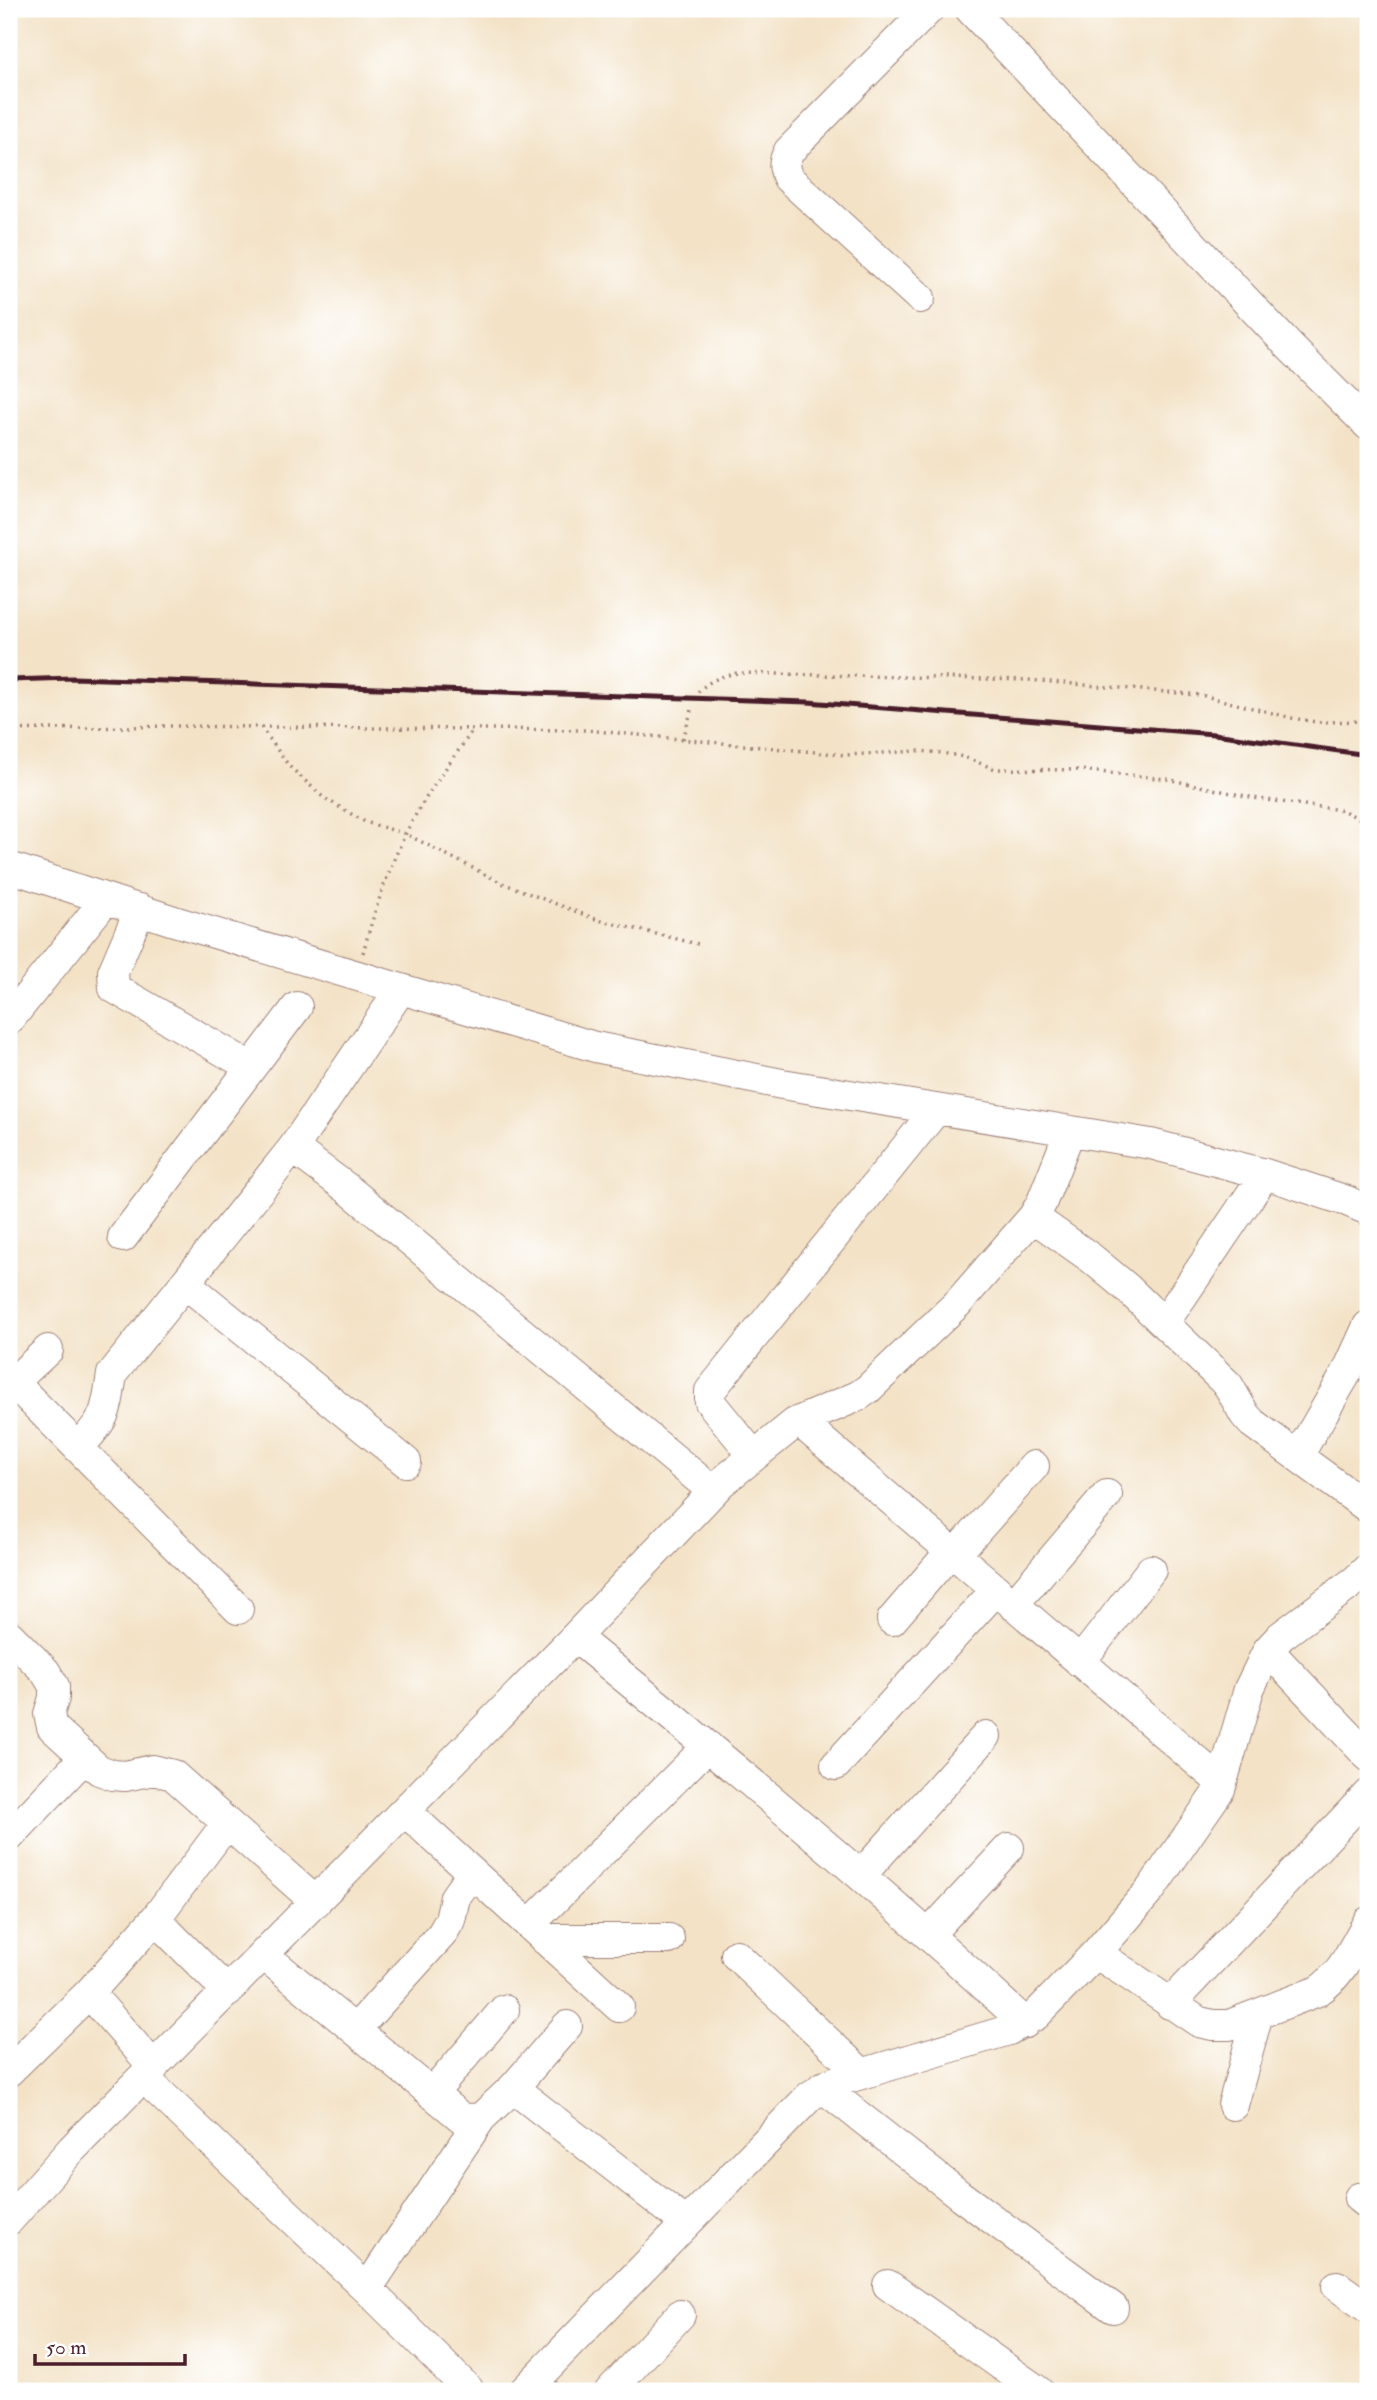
<svg xmlns="http://www.w3.org/2000/svg" width="1377" height="2400" font-family="'IM FELL Double Pica',serif">
	<rect width="100%" height="100%" fill="#fff"/>
	<filter id="ink" filterUnits="userSpaceOnUse"><feTurbulence type="fractalNoise" baseFrequency=".0143" numOctaves="2"/><feDisplacementMap in="SourceGraphic" scale="14" xChannelSelector="R" yChannelSelector="G"/><feConvolveMatrix kernelMatrix="1 2 1 2 8 2 1 2 1" color-interpolation-filters="sRGB"/></filter>
	<filter id="wash" filterUnits="userSpaceOnUse"><feTurbulence type="fractalNoise" baseFrequency=".00686" numOctaves="4" result="noise"/><feDisplacementMap in="SourceGraphic" scale="28" xChannelSelector="R" yChannelSelector="G"/><feGaussianBlur stdDeviation="1.57" result="paint"/><feColorMatrix in="noise" values="0 0 0 0 0 0 0 0 0 0 0 0 0 0 0 0 0 1.4 0 .05"/><feComposite in="paint" operator="in"/></filter>
	<g filter="url(#wash)">
		<rect width="100%" height="100%" fill="#f3e2c6"/>
	</g>
	<g filter="url(#ink)">
		<g fill="none" stroke-linecap="round" stroke-linejoin="round">
			<defs>
				<path id="minor" d="M970,9l319,337 79,79
					M920,298l-132,-120c-5,-11 -5,-16 1,-27l140,-142
					M9,867l165,54 421,126 187,37 369,60 114,30 82,27 21,9
					M140,909l-27,63 1,16 137,79
					M9,1020l97,-121
					M293,1148l55,41 365,302
					M1033,1217l58,41 35,29 102,98 17,30 7,8 116,85
					M123,1237l174,-230
					M185,1283l221,179
					M1164,1323l101,-149
					M13,1382l225,227
					M9,1386l39,-36
					M799,1421l423,362
					M78,1448c29,-31 28,-34 34,-74l181,-226 108,-159
					M754,1456l-44,-54v-11l226,-281
					M1298,1456l49,-84 21,-46
					M955,1555l79,-89
					M1013,1605l94,-110
					M892,1620l59,-69
					M9,1635l36,36 9,15v12l-5,16 3,13 47,43 14,5 12,1 28,-6 20,5 143,127
					M575,1637c153,125 305,251 450,386
					M1268,1650l100,106
					M1080,1662l71,-92
					M836,1765l160,-175
					M405,1811l214,196
					M9,1837l76,-80
					M861,1875l125,-139
					M155,1919l73,73
					M529,1925l179,-179
					M929,1934l80,-86
					M544,1939h125
					M1096,1953l103,69 14,3h16l89,-34c24,-16 36,-45 50,-69
					M264,1955l199,164 18,-1 32,-30 54,-62
					M736,1955l126,119
					M89,1993l65,74
					M1170,2004l198,-210
					M355,2030l87,-96 8,-14 5,-23 17,-24
					M9,2071l80,-78 66,-74 72,-96
					M143,2077l224,212 103,102
					M822,2087l139,109 152,112
					M513,2088l173,135
					M432,2094l72,-84
					M1233,2105l25,-91
					M1359,2198l9,7
					M9,2220l63,-71 503,-512 147,-155 73,-59 63,-27 10,-7 90,-86 75,-86 8,-13 29,-73
					M888,2285l150,106
					M1337,2286l31,22
					M367,2289l114,-171
					M524,2391l286,-295 21,-13 178,-53 27,-15 60,-62 55,-64 69,-100 29,-100 19,-39 13,-14 75,-56 12,-12
					M610,2391l70,-76"/>
			</defs>
			<use href="#minor" stroke="#9e8078" stroke-width="32"/>
			<path stroke="#9e8078" stroke-width="3.5" stroke-dasharray="2 5" stroke-linecap="butt" d="M698,692c11,-12 24,-16 39,-19l291,7 173,15 91,23 24,4 52,-1
				M261,727l28,39 35,32 41,24 41,12 96,49 96,37 100,24
				M9,730l158,-4 419,4 260,25 73,-4 23,2 22,4 31,12 85,1 87,9 92,20 83,11 18,9 8,11
				M683,739l9,-30
				M363,953c11,-41 24,-80 42,-118 18,-37 44,-71 68,-105"/>
			<use href="#minor" stroke="#fff" stroke-width="30"/>
			<path stroke="#4a1f2b" stroke-width="5" d="M9,680l64,-2 735,24 406,32 154,21"/>
		</g>
	</g>
	<rect width="1377" height="2400" fill="none" stroke="#fff" stroke-width="35"/>
	<path d="M35 2354v10h150v-10" fill="none" stroke="#4a1f2b" stroke-width="3.5"/>
	<text x="46" y="2354" font-size="21" fill="#4a1f2b" stroke="#ffffff" stroke-width="5" paint-order="stroke">50 m</text>
</svg>
